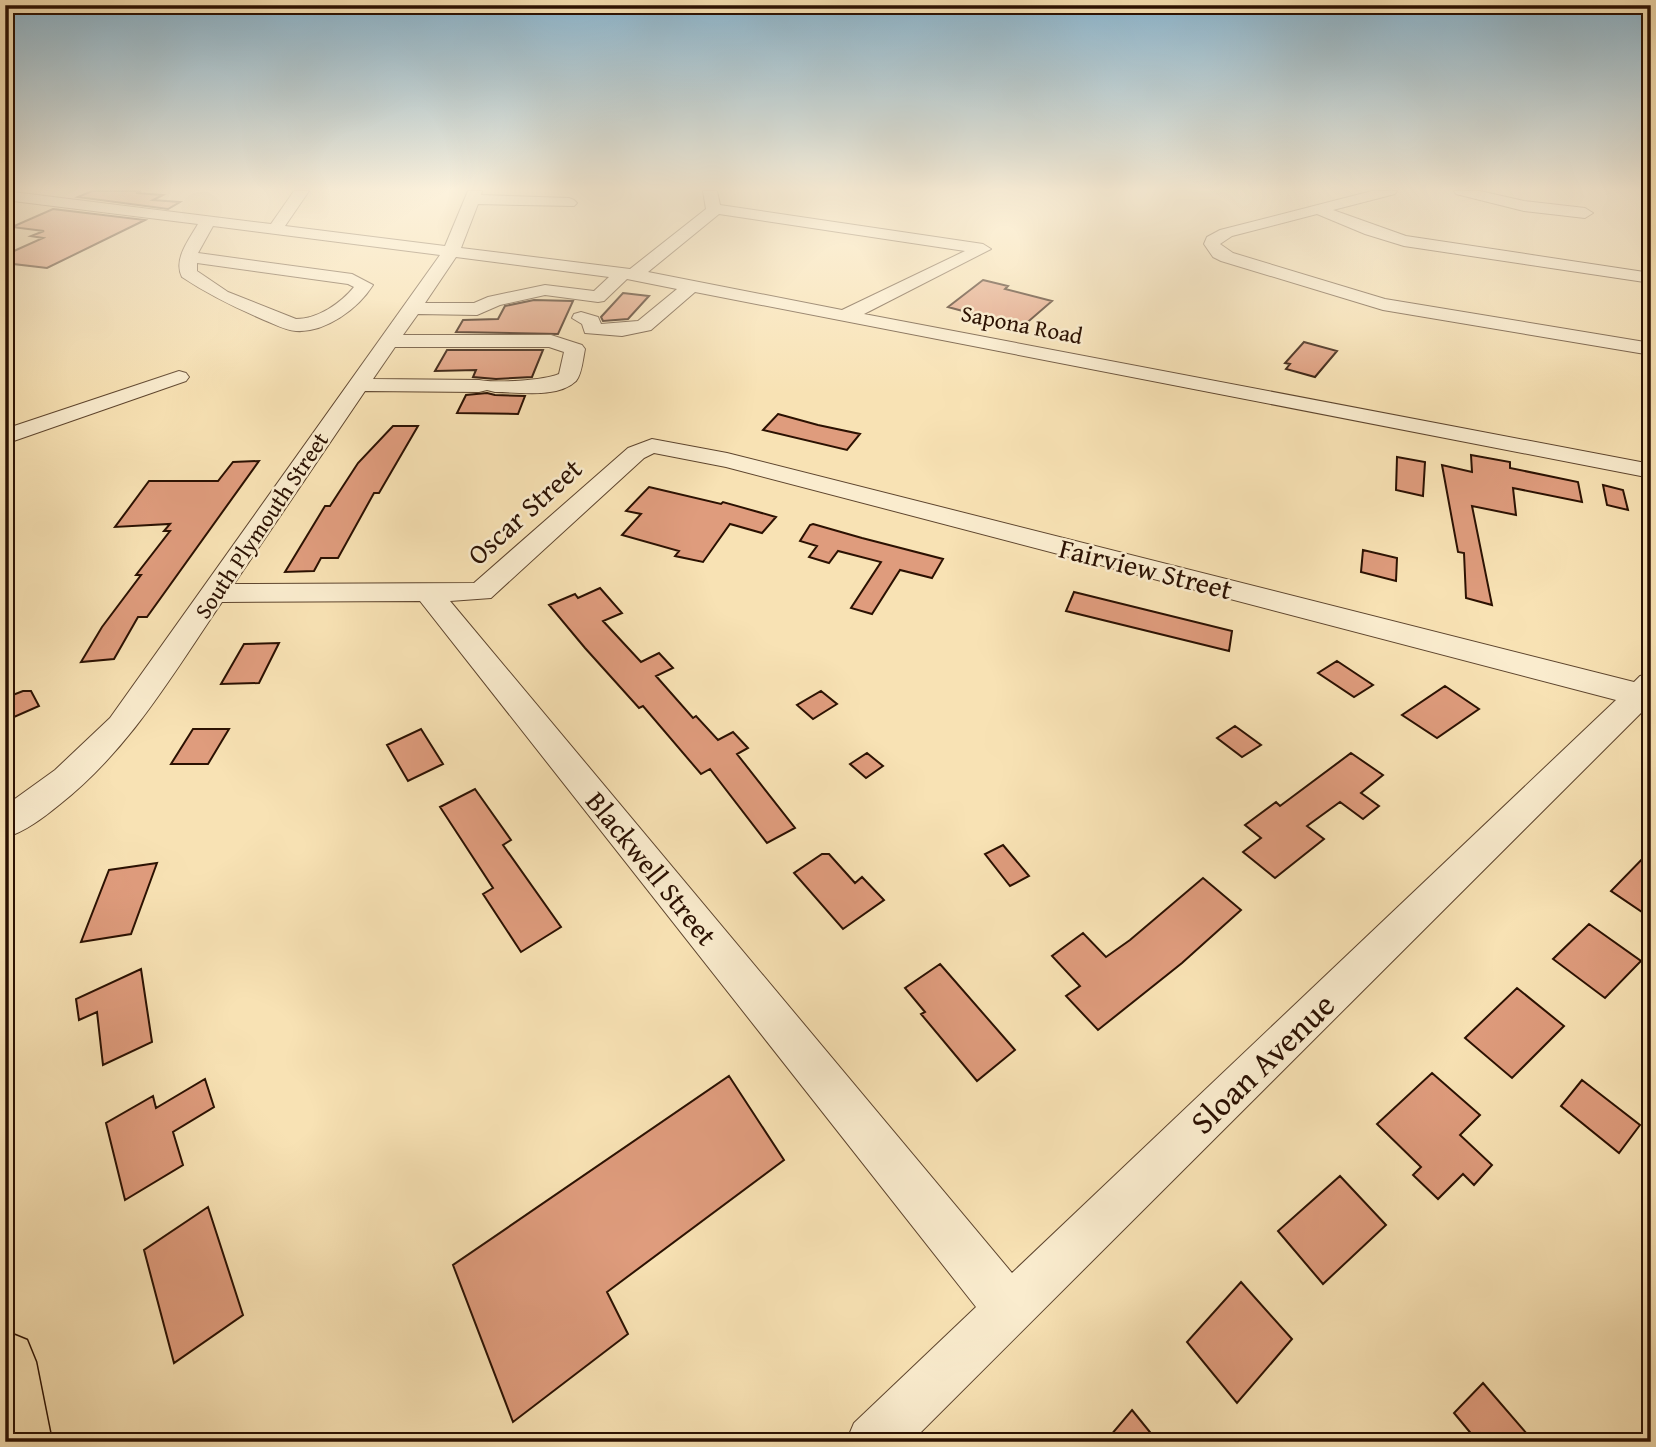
<svg xmlns="http://www.w3.org/2000/svg" width="1656" height="1447" font-family="'Gentium Book Plus',serif">
	<rect width="100%" height="100%" fill="#f8e2b4"/>
	<filter id="stains"><feTurbulence type="fractalNoise" baseFrequency=".00286" numOctaves="4"/><feColorMatrix values="0 0 0 0 .2 0 0 0 0 .09 0 0 0 0 .02 0 0 0 .5 -.17"/></filter>
	<radialGradient id="worn" r=".72"><stop offset=".6" stop-color="#630" stop-opacity="0"/><stop offset="1" stop-color="#630" stop-opacity=".3"/></radialGradient>
	<path fill="#df9c7d" stroke="#2b1102" stroke-width="2" d="M92,191h49l-5,2 27,2 -10,5 27,2 -12,7 -90,-12z
		M53,209l92,11 -98,48 -42,-5v-8l38,-17 -12,-2 13,-5 -32,-4z
		M983,280l25,6 -3,3 47,12 -30,26 -74,-20z
		M623,293l26,3 -21,23 -25,2 -2,-4z
		M534,300l39,1 -15,33 -102,-2 7,-12 35,-1 7,-13z
		M1304,342l33,9 -22,26 -29,-8 4,-5 -5,-1z
		M447,350h96l-11,27 -36,2 -23,-2 3,-7 -41,1z
		M487,393l8,2 30,1 -7,18 -61,-1 9,-18z
		M778,414l40,11 42,9 -13,16 -84,-20z
		M393,426h25l-39,67h-5l-36,65h-17l-7,13 -29,1 40,-66h5l28,-43z
		M1471,455l39,7v6l68,14 4,20 -69,-14 3,27 -44,-9 20,99 -26,-7 -2,-45 -6,-1 -16,-87 30,7z
		M1397,457l28,5 -2,34 -27,-6z
		M259,461l-112,156h-9l-24,42 -33,3 21,-35 39,-52h-5l34,-44h-6l6,-7 -55,3 34,-46h69l15,-19z
		M1603,485l20,5 5,20 -21,-5z
		M649,487l72,17 2,-2 53,15 -14,16 -32,-9 -27,38 -28,-6 4,-5 -57,-16 19,-21 -15,-3z
		M813,524l49,14 81,21 -11,19 -32,-8 -28,44 -21,-6 30,-46 -43,-11 -9,12 -20,-6 8,-11 -17,-5 10,-16z
		M1363,550l34,8 -1,23 -35,-9z
		M600,588l22,25 -19,8 38,41 18,-9 14,15 -17,8 37,42 3,-2 22,24 15,-8 15,16 -11,6 58,74 -28,15 -57,-74 -9,5 -58,-68 -4,2 -54,-60 -36,-43 26,-11 3,4z
		M1074,592l158,39 -3,20 -163,-40z
		M279,643l-20,40 -38,1 23,-40z
		M1337,661l36,24 -19,12 -36,-24z
		M1445,686l34,23 -42,29 -35,-23z
		M23,691h8l8,15 -34,15v-23z
		M821,691l16,13 -24,15 -16,-14z
		M1235,726l26,19 -19,12 -25,-19z
		M193,729h36l-21,35h-37z
		M421,729l22,35 -35,17 -21,-36z
		M867,753l16,13 -17,12 -16,-14z
		M1351,753l32,22 -22,18 18,13 -16,13 -23,-17 -33,24 17,13 -49,39 -32,-26 18,-14 -16,-13 31,-23 4,4z
		M475,789l36,51 -8,5 58,82 -40,25 -38,-58 10,-6 -53,-81z
		M1003,845l26,31 -19,10 -25,-32z
		M1651,850v68l-40,-27z
		M822,854h7l26,29 7,-6 22,23 -41,29 -49,-56z
		M157,863l-26,71 -50,8 28,-72z
		M1203,878l38,32 -59,53 -84,67 -32,-34 14,-10 -28,-30 31,-23 23,24 24,-17z
		M1589,924l52,37 -36,37 -52,-39z
		M940,964l75,86 -38,31 -56,-67 4,-2 -20,-24z
		M141,969l11,73 -49,23 -6,-53 -18,8 -3,-21z
		M1517,988l47,38 -52,52 -47,-40z
		M1432,1073l48,42 -20,20 32,30 -18,20 -11,-11 -25,25 -25,-24 8,-8 -44,-43z
		M729,1076l55,84 -177,132 21,42 -115,88 -60,-157z
		M205,1079l9,28 -41,25 10,33 -58,35 -19,-77 47,-27 3,12z
		M1582,1080l58,45 -21,28 -58,-47z
		M1340,1176l46,49 -63,59 -45,-53z
		M208,1207l35,108 -69,48 -30,-113z
		M1241,1282l51,57 -55,64 -50,-61z
		M1483,1383l51,59h-56l-24,-29z
		M1132,1410l26,32h-53z"/>
	<g fill="none" stroke-linecap="round" stroke-linejoin="round">
		<defs>
			<path id="minor" d="M5,191l266,33 23,-33h15l-24,35 160,20 23,-55h14l-1,4 88,3 5,2 3,3 -3,3 -96,-2 -17,44 169,21 76,-60 -3,-18h14l3,14 263,39 8,5 -127,65 787,150v14l-956,-186 -44,38 -29,6 -37,-3 -3,-9 -10,-6 2,-4 7,-2 17,5 3,7 37,-3 39,-32 -50,-10 -23,22 -6,1 -53,-7 -45,10 -23,10 -59,-1 -15,21h148l31,10 3,4c-2,9 -3,25 -9,32 -19,18 -57,11 -81,11l-8,-2 -8,2 -114,-1 -131,193 240,-1 154,-135 24,-9 75,14 907,229 6,-6 11,-3v30l-740,739h-65l8,-19 122,-116 -556,-706 -198,1c-50,73 -92,147 -163,203 -16,13 -33,26 -54,33v-32l50,-36 55,-52 330,-463 -227,-29 -15,27 154,21 21,11c-15,24 -48,48 -77,46 -11,-1 -22,-7 -32,-11 -30,-13 -55,-25 -82,-43 -9,-18 7,-37 16,-53l-193,-24zM719,214l246,37 -123,59 -194,-38zM456,257l153,20 -15,14 -49,-6 -57,12 -14,6h-49zM197,263l151,21 6,3c-13,16 -36,32 -58,32l-68,-27 -31,-21zM395,347h154l15,5 -5,22c-16,7 -65,9 -80,6l-106,-1zM654,453l72,14 890,233 -604,573 -562,-672 41,-3 153,-140z
				M1372,191h25l-2,3 -62,16 73,26 245,37v10l-247,-37 -39,-12 -48,-20 -85,22 -12,8 13,9 152,46 266,44v12l-268,-45 -162,-49 -8,-4 -9,-13 3,-7 13,-7z
				M1454,191h26l44,10 61,7 8,5 -8,5 -61,-7 -68,-17z
				M179,371l7,2 3,4 -3,4 -181,63v-15z"/>
			<path id="major" d="M5,1331l22,9 9,22 16,80h-47z"/>
		</defs>
		<use href="#minor" stroke="#5e452e" stroke-width="2"/>
		<use href="#major" stroke="#2b1102" stroke-width="3"/>
		<use href="#minor" fill="#faecce" fill-rule="evenodd"/>
		<use href="#major" fill="#f8e2b4" fill-rule="evenodd"/>
	</g>
	<linearGradient id="sky" x2="0" y2="1"><stop stop-color="#8bb8d3"/><stop offset="0.48" stop-color="#fcf2dd"/><stop offset="1" stop-color="#fcf2dd" stop-opacity="0"/></linearGradient>
	<rect width="1656" height="394" fill="url(#sky)"/>
	<g text-anchor="middle" dominant-baseline="central" stroke-width="5" stroke-linejoin="round" paint-order="stroke">
		<g font-size="23" fill="#2b1102" stroke="#faecce">
			<text transform="translate(1022 324) rotate(11)">Sapona Road</text>
			<text transform="translate(261 525) rotate(-56)">South Plymouth Street</text>
		</g>
		<g font-size="28" fill="#2b1102" stroke="#faecce">
			<text transform="translate(524 511) rotate(-42)">Oscar Street</text>
			<text transform="translate(1146 568) rotate(14)">Fairview Street</text>
			<text transform="translate(652 868) rotate(51)">Blackwell Street</text>
		</g>
		<g font-size="33" fill="#2b1102" stroke="#faecce">
			<text transform="translate(1262 1063) rotate(-44)">Sloan Avenue</text>
		</g>
	</g>
	<rect width="1656" height="1447" fill="none" stroke="#f8e2b4" stroke-width="28"/>
	<rect x="7" y="7" width="1642" height="1433" fill="none" stroke="#2b1102" stroke-width="3.5"/>
	<rect x="14" y="14" width="1628" height="1419" fill="none" stroke="#2b1102" stroke-width="2"/>
	<rect width="100%" height="100%" filter="url(#stains)"/>
	<rect width="100%" height="100%" fill="url(#worn)"/>
</svg>
